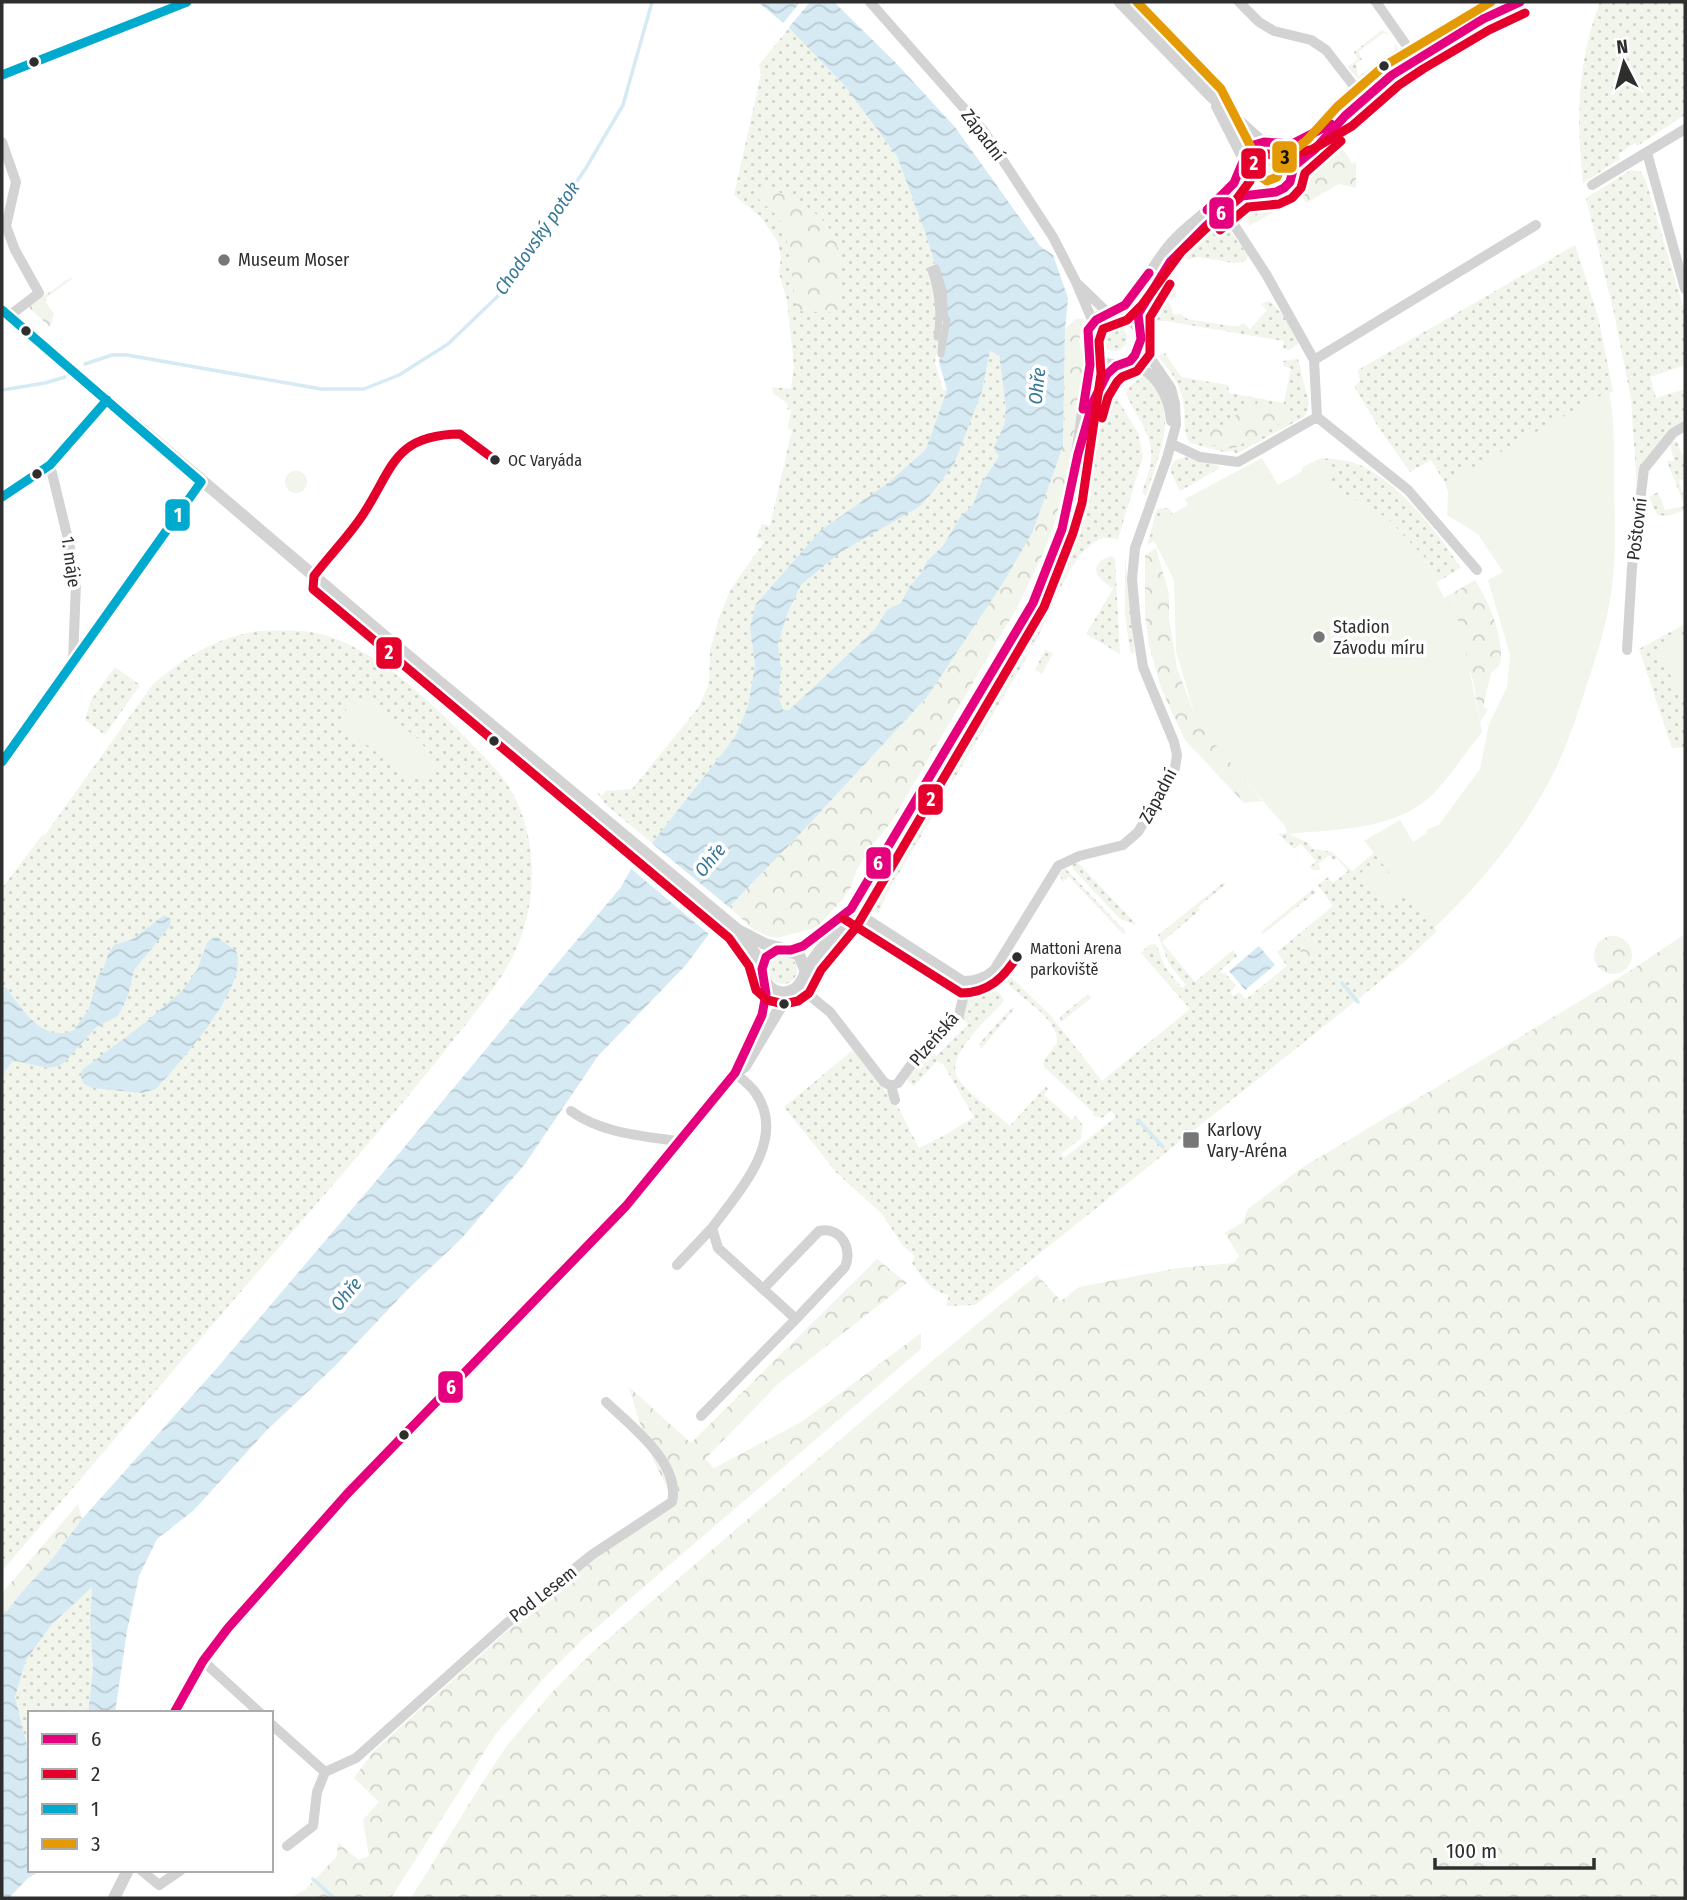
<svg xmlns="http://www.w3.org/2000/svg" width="1687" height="1900" font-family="'Fira Sans Condensed',sans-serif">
	<defs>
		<pattern id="grass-dots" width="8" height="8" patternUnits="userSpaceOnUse" patternTransform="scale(1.75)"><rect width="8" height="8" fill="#f1f5eb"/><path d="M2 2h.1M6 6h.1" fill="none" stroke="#cfd2ca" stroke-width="1.8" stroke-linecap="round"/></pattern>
		<pattern id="forest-crowns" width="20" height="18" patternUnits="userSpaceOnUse" patternTransform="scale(1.75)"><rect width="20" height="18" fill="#f1f5eb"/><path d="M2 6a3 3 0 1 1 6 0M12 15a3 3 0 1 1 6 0" fill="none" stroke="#cfd2ca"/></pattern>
		<pattern id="water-waves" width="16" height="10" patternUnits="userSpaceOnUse" patternTransform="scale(1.75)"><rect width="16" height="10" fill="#d6eaf3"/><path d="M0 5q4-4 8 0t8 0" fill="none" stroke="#b8c9d1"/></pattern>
	</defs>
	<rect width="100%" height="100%" fill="#fff"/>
	<path fill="url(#grass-dots)" fill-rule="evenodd" d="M1600,2h85v113l-48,31 -2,-3 -17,11 2,5 -37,24c-7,-64 -6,-120 17,-181z
		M789,28l55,57 53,71 29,79 17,55 2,29 -4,35h-5l-1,9 8,27h4l-21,59 -38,34 -138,144 5,38 -7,41 -13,31 -83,106 -47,-39 -8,-12 5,4 4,-5 26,-2 66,-81 11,-24 1,-34 10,-35 11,-26 33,-47 -8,-5 6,-13 8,2 22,-96 -4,-1 3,-19 -4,-1 1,-5 -14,-10 -2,-7 19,2 3,-23 -7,-66 -8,-27 2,-15 -3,-16 -18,-26 -26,-21 27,-121 -2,-9z
		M1382,30l8,5 -7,-2 -25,19 4,7 -6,4 2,14 37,-27 -1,-7 7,9 -18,12 -3,-2 -6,4 3,4 -17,11 -12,-14 10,-8 -4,-7z
		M1250 167a18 18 0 1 1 36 0a18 18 0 1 1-36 0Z
		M1631,170l9,1 5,7 40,135v52l-35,12 6,21 29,-9v33l-11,6 -29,32 -8,28 -6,-89 -17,-86 -28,-115z
		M1222,220l26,35 -2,6 -12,2 -36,-6 -11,3 -2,-8z
		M1575,245l23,71 15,75 -168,92 -14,-23 -21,12 -33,-47 -23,-39 6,-5 -2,-11z
		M1170,285l4,3 3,9 -9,3 6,15 7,-1 6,5 50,8 6,-4 7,6 17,-19 -6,-6 7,-3c13,9 28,27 30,43l-8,6 -7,-1 1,-8 -119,-20 -16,1 -2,-6 4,-10 -3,-3 12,-14z
		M1101 338a13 13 0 1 1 26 0a13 13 0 1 1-26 0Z
		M990,351l9,4 7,52 -7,50 -19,28 -7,20 -13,12 -16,29 -17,15 -4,10 -14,16 -8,16 -14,7 -12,19 -86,81h-6l-4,-13 2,-29 -3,-24 10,-32 13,-27 40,-33 77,-45 64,-116z
		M1165,353l16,24 47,8 1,8 55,10 7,-35 -8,-2v-5l15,-2 11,45 -3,10 -4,4 -66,36 -2,-3 -10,1 -30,-8 -4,-1c-8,-13 -4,-29 -7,-44 -4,-17 -14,-30 -25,-43z
		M1125,369h6l9,3 -17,9 -13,-1 6,-7z
		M1144,375c39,37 14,78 2,121l-4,-4c12,-32 14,-44 -3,-74 -5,-9 -10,-16 -13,-25l4,-7z
		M1106,385l6,5 26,43 5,23 -25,83c-8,-1 -15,-2 -22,2 -27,14 -47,78 -63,105l-6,-4 -2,-10 28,-56 19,-52 12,-48 10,-58z
		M1677,441l5,14 3,-1v24l-6,3 6,19 -1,4 -17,-43h7l-4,-18z
		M1185,457l32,8 3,3 -40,23 -10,-21 4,-9z
		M1321,458c14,1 30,2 43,9 40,21 72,64 97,101l-24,14 -12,-24 -38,-40 -51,-29z
		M1658,492l7,18 20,-4v4l-18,6 -10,-1 -8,-18z
		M1169,508l6,9 -14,20 -14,8 10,-36z
		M1112,556l3,3 5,95 -34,-20 27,-45c-4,-4 -10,-7 -14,-12 -8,-11 3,-19 13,-21z
		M1125,557l10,97 -5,-2 -5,-38z
		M1685,624v123l-13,1 -33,-99z
		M257,631c21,0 43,-2 64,3 48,12 103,61 137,96 14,15 31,30 44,47 32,42 37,104 21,154 -12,38 -37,68 -61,98 -36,46 -73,90 -111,135 -117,135 -233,271 -349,407v-683l41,-54 2,1 108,-151c32,-27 62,-46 104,-53z
		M1045,650l8,3 -11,21 -7,-4z
		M1018,652l9,5 -74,124 -6,-5 -1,-9 66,-112z
		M115,667l25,18 -35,50 -20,-15 6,-20z
		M935,792l8,7 -57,96 -8,19 -7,-8v-9z
		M1287,833l21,10 5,6 19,3 20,19 22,-18 63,78 -34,32 -428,342 -29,1 3,-11c-19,-4 -26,-17 -37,-32l3,-7 -12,-10 -21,-32 -46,-42 -52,-65 69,-57 44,55 22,43 26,-13 29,-18 -31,-53 -6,-3 -23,25 -7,-6c2,-13 14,-22 24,-30l5,6 32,-32 -9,-9 5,-21c9,-1 14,-10 24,-9l13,10 3,6c-15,17 -58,53 -47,76 7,13 41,38 53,49l36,-40 2,3 -4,6 28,25 4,-4 7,10 -3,13 -19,15 3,4 52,-41 -5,-6 -9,7 -10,-3 2,-2 -50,-46v-7l13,-17c2,-28 -43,-46 -55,-67l3,-4 3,2 43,42 51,65 88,-72 -49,-56 8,-8 7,-1 9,23 17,21 4,-3 -17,-21 -11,-29 65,-52 3,1 -28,23 2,3 -38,32 33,40 38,-32 4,6 -17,15 3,3 2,-1 11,13 -6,6 3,4 6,-4 7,7 41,-33 -10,-14 56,-46 -15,-21 10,-8 5,6 15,-12 -11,-13 -3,2 -5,-5 -11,9 3,6h-9l-2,-3 6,-6 -15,-17 -7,5 -16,-15zM1307,939l9,1 4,8 -1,6 -7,5 -7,-1 -5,-6 1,-8z
		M1078,863l59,62 -17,-6 -46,-49 -3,-6z
		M1065,868l61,64 -3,2 -54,-57 -6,5 -4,-8z
		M1313,889l3,3 -53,42 -2,-2z
		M769 970a14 14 0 1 1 28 0a14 14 0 1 1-28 0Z
		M1088,994l3,4 -30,24 -1,-5z
		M1012,1007l2,2 -33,40 -2,-5z
		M92,1586l-2,35 3,48 -5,44h-58v44l-15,-60 11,-37 26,-36z"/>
	<path fill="url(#forest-crowns)" d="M1341,150h3l8,14 4,-2v26l-17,-4 -33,19 -4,-7 -53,30 -1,-11 2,-4 37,-14 30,-30z
		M763,184l42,21 17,14 14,18 6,76 -45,-2 -12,-82 -10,-15 -22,-20z
		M71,277l1,2 -25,18 -1,6 8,11 -4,13 -22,-20z
		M1083,318l-4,23 6,24 -18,112 -13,48 -11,29 -24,50 -127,217 -21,26 -14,22 -6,18 -8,12 -26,28 -40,11 -9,-2 -14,-6 -25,-23 68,-70 130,-140 106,-166 30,-85 2,-117 11,-10z
		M1255,402l15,2 27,10 -64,35 -30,-6 -5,-5c21,-8 37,-24 57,-36z
		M1156,548l13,46v24l8,50 17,45 47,63 21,25 -18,2 -59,-63 -24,-52 -12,-43 -4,-30v-60z
		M1475,580c14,23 30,57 25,85l-9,8 -8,34 5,2 -8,13 -7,-42 -29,-82z
		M1685,934v964h-1274l71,-115 26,-39 47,-55 39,-38 71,-61 266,-228 106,-87 24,26 18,-14 99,-19 56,-5 5,-7 -14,-23 18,-11 5,-13 52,-40 330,-198z
		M1594 955a19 19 0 1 1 38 0a19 19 0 1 1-38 0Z
		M1300 949a10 10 0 1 1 20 0a10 10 0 1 1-20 0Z
		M877,1259l30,24 -129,101 -73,75 9,9 89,-47 118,-88v16l-338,290 -39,39 -49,57 -104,163h-101l15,-8 32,-34 1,-13 21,17 10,-4 -6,-36 16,-18 -25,-24 19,-26 146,-132 81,-67 76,-47 -29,-59 -18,-60 62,56z
		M78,1504l4,15 -29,40 -32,34 -19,24v-24z"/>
	<path fill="#f1f5eb" d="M1609,391c6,33 5,66 5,100 1,32 2,64 -2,95 -4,34 -14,66 -25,98 -9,28 -18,57 -31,84 -29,60 -74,114 -122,160l-70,-87 36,-21 13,22 14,-9 -1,-3 13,-5 41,-56 9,-45 18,-37 3,-32 -22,-75 15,-8 -25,-38 -31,-19 1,-23 -3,-9z
		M1262,458l16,27 23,-13 2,-5 18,-9 15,31 51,29 38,40 19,40 16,25 22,109c-17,21 -32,45 -51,64 -38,35 -96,33 -144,38l-2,-8 -44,-50 -38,-47 -9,-16 -18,-62 -2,-71 -22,-43 4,-14 32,-18 -3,-6z
		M285 482a11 11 0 1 1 22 0a11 11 0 1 1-22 0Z
		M1685,634v68l-29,-53z
		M360,698h8l50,41 19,23 -2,10 -13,8 -14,-4 -62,-47c-8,-12 2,-26 14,-31z
		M1375,861l26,32 -17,13 -26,-31z"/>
	<path fill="url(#water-waves)" fill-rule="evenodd" d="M758,2h76l62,61 59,64 85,119 13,9 15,43 -3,31 -2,117 -30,85 -30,52 -76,114 -130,140 -68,70 -43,58 -88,91 -73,108 -63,74 -55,52 -72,76 -68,64 -73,80 -37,29 -18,37 -12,55 -12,82h-27l5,-44 -3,-48 2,-34 -40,37 -26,36 -11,37 15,60v113h11l-14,9 -18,19h-7v-281l19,-24 32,-35 29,-39 135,-151 164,-193 240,-288 15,-27 16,-17 83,-106 13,-31 7,-41 -5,-38 6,-23 64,-73 68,-48 38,-34 21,-59 -8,-28 8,-42 -4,-30 -17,-55 -29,-79 -53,-71 -55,-57zM990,351l9,4 7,52 -2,18 -10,23 5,9 -19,28 -7,20 -13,12 -17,29 -16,15 -4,10 -14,16 -8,16 -14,7 -12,19 -86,81h-6l-4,-13 2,-29 -3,-24 10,-32 13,-27 40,-33 78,-45 13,-14 22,-29 28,-73z
		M164,915l7,4 -1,7 -36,44 -6,26 -10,20 -22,11 -30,34 -7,5 -12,2 -31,-7 -4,1 -10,13v-33l2,-10 -2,-7v-38l4,1c17,22 37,56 68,42l15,-21 9,-33 6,-9 4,-13 6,-9 19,-6z
		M217,937l19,14c14,35 -57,112 -80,138l-14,4 -49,-5 -9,-4 -3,-7 1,-7 64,-48 37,-32 14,-20 10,-27 4,-4z
		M1259,946l16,19 -30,25 -16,-19z"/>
	<path fill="#fff" d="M800,2h10l-24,29 -5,-5z
		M649,841l82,68 -13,19 -85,-71z
		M632,860l83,71 -4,5 -83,-70z"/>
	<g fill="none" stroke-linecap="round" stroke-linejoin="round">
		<path stroke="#d6eaf3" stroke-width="3.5" d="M85,364l27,-9h15l194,34h43l35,-14 49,-31 51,-49 87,-127 37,-63 29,-103
			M2,390l43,-7 20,-6
			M1342,983l16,19
			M1138,1120l25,27
			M313,1879l21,19"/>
		<path stroke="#d3d3d3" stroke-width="7" d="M936,268l7,22 2,29 2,1 -6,34 1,-17h-5c4,-24 2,-44 -6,-67z"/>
		<path stroke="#d3d3d3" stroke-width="10" d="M870,2l113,128 70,107 23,45 17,40
			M1239,2l20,20 15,9 37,9 15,10 38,49
			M1376,2l40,57
			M2,142l14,40 -10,44 9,24 24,43 -30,23
			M1647,153l38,136
			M1592,185l93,-56
			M1225,211l41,63 48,86 3,57 91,73 69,80
			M1079,285l29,28
			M1314,360l222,-135
			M1126,362c28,6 43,33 45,59
			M1172,444l28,13 38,5 79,-45
			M50,465l19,78 7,40 -3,78
			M2,497l48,-32 57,-65
			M1627,650l5,-83 12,-98 29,-36 12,-7
			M851,909l112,72
			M963,981c12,0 22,-3 31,-11l64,-104 21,-10 44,-11 15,-13 31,-51 6,-13 2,-13 -3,-13 -31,-75 -7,-45 -4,-43 3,-31 32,-90 9,-33 -1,-21 -4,-16 -22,-32 -8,-17
			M798,986l32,26 54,70 7,4 7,-3 15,-21 46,-47 5,-21 -1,-13
			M891,1086l4,14
			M571,1111c30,22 70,25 107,30
			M677,1265l35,-37
			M764,1288l55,-57c22,-5 34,18 26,36l-49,52
			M701,1416l95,-97 -78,-71 -6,-20c26,-36 77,-89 43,-136 -5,-7 -13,-13 -20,-19
			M203,1661l57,52
			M271,1724l54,48
			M325,1772l31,-14 151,-135 86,-69 79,-52c9,-39 -41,-76 -66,-100
			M287,1846l26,-20 4,-34 8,-20
			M141,1870l18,15 22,-15"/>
		<path stroke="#d3d3d3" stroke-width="12" d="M1120,2l91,94 51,46
			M2,75l185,-73
			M1217,106l26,51
			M1282,145l25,-7 32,-18
			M1294,166l21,-17 30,-33 47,-41 91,-56 37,-17
			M2,310l386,329 350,291 27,14 19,5
			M1089,349c6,9 13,17 25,16 15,0 27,-12 27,-27 -1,-9 -5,-16 -2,-26 8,-20 27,-46 42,-61 18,-19 38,-39 59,-53 18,-12 46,4 53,-25 2,-9 -1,-18 -7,-24 -9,-10 -24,-10 -34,-3 -9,7 -8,14 -11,23 -2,8 -9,17 -14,23 -16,19 -38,32 -55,51 -19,21 -31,53 -56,69
			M1089,417l14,-35 13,-16
			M2,762l199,-280
			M740,933l18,25 4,11
			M791,950l17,-7 37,-30
			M806,972l-7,-17 -15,-6 -15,5c-15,18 1,47 24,36 8,-4 9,-11 13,-18 8,-18 26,-34 38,-49l189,-320 29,-74 8,-28 19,-129 -1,-42 12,-14 16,-4 13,5 9,10
			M744,1054c13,-23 24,-46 21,-72
			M174,1713l29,-52 25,-33 119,-134 279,-288 109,-133 10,-7 45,-75
			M114,1898l14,-28"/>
		<defs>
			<path id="bus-1" d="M1207,210l27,-27 13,-31 7,-7 10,-3 28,2 39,-20
				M1083,409l7,-44 -2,-35 8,-10 29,-15 24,-32
				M174,1713l29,-52 25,-33 119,-134 279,-288 109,-133 27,-58 4,-21 -4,-25 4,-12 11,-7h14l12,-4 48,-37 182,-306 29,-74 16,-75 15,-52 14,-28 9,-8 14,-5 5,-6 6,-16 -3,-25 32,-52 37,-37 35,-29 34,-4 8,-4 6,-6 4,-16 21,-17 30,-33 47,-41 91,-56 37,-17"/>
			<path id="bus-2" d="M1220,230l28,-23 31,-3 13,-6 9,-10 4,-15 36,-32
				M1102,418l6,-21 9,-15 5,-5 15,-6 13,-17v-37l20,-33
				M495,460l-35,-26c-68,1 -67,36 -98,82 -14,21 -33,40 -48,60l-1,13 416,349 20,28 7,24 11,10 17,4 14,-3 11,-8 12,-23 34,-41 189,-322 29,-74 9,-30 19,-129 -2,-33 4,-12 24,-9 15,-15 39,-53 55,-52 14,-19 4,-18 7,-8 7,-1 15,3 30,-8 39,-23 47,-41 24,-16 66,-39 36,-17
				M844,919l117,74c27,0 43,-15 57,-38"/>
			<path id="bus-3" d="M2,75l185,-73
				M2,310l199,172 -199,280
				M2,497l48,-32 57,-65"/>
			<path id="bus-4" d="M1137,2l84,87 33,64v19l13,9 10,-4 8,-20 22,-17 30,-33 47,-41 107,-64"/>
		</defs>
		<use href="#bus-1" stroke="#fff" stroke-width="14"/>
		<use href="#bus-2" stroke="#fff" stroke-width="14"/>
		<use href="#bus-3" stroke="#fff" stroke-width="14"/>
		<use href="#bus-4" stroke="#fff" stroke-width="14"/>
		<use href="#bus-1" stroke="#e5007d" stroke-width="9"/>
		<use href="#bus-2" stroke="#e4002b" stroke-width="9"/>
		<use href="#bus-3" stroke="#00a9ce" stroke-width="9"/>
		<use href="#bus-4" stroke="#e39a05" stroke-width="9"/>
	</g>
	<g fill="#2e2e2e" stroke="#fff" stroke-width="2.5">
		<circle cx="34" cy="62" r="6"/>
		<circle cx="1384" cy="66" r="6"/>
		<circle cx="26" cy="331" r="6"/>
		<circle cx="495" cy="460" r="6"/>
		<circle cx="37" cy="474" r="6"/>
		<circle cx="494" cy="741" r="6"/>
		<circle cx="1017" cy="957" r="6"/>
		<circle cx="784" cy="1004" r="6"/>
		<circle cx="404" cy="1435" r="6"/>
	</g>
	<g fill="#777" stroke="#fff" stroke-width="2.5">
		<circle cx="224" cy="260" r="7"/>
		<circle cx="1319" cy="637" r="7"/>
		<rect x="1182" y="1131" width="18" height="18" rx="3.5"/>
	</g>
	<g text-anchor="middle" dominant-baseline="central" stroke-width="7" stroke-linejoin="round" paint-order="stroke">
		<g font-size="16" fill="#2e2e2e" stroke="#fff" text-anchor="start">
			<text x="508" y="460">OC Varyáda</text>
			<text x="1030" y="948">Mattoni Arena<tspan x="1030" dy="21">parkoviště</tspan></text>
		</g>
		<g font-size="18" fill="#2e2e2e" stroke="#fff">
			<text transform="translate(983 135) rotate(53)">Západní</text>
			<text transform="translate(1637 529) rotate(-83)">Poštovní</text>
			<text transform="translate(71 562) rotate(82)">1. máje</text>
			<text transform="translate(1158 796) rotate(-62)">Západní</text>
			<text transform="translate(934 1039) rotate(-49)">Plzeňská</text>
			<text transform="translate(543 1594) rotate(-38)">Pod Lesem</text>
		</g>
		<g font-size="18" fill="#2e2e2e" stroke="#fff" text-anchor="start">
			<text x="238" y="260">Museum Moser</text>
			<text x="1333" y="627">Stadion<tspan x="1333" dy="21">Závodu míru</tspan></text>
			<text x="1207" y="1130">Karlovy<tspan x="1207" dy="21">Vary-Aréna</tspan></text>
		</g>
		<g font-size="19" font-style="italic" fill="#367997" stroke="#fff">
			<text transform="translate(537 238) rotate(-55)">Chodovský potok</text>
			<text transform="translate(1037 386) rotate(-84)">Ohře</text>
			<text transform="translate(710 860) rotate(-50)">Ohře</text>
			<text transform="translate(346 1294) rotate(-50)">Ohře</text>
		</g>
	</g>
	<g stroke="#fff" stroke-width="2.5">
		<rect x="1271" y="140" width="27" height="34" rx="7" fill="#e39a05"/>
		<rect x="1240" y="147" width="27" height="33" rx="7" fill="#e4002b"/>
		<rect x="1208" y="196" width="27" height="34" rx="7" fill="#e5007d"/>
		<rect x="164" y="498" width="27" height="34" rx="7" fill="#00a9ce"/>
		<rect x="375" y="636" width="28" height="34" rx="7" fill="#e4002b"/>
		<rect x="917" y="783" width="27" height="33" rx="7" fill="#e4002b"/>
		<rect x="865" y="846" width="27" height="34" rx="7" fill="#e5007d"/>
		<rect x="437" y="1370" width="27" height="34" rx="7" fill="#e5007d"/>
	</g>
	<g font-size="19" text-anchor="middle" font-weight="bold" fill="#fff">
		<text x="1254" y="170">2</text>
		<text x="1221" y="220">6</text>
		<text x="178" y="522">1</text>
		<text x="389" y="659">2</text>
		<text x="931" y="806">2</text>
		<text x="878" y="870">6</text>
		<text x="451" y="1394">6</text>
	</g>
	<g font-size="19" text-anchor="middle" font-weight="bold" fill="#111">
		<text x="1285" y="164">3</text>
	</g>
	<rect width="1687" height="1900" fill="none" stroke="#2e2e2e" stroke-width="7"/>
	<rect x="28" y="1711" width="245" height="161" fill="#ffffff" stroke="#ababab" stroke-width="2"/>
	<rect x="42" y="1734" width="35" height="10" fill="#e5007d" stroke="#ababab" stroke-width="2"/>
	<text x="91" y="1746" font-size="21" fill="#2e2e2e">6</text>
	<rect x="42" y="1769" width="35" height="10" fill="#e4002b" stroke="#ababab" stroke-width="2"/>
	<text x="91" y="1781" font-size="21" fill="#2e2e2e">2</text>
	<rect x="42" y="1804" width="35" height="10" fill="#00a9ce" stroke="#ababab" stroke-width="2"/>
	<text x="91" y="1816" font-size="21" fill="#2e2e2e">1</text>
	<rect x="42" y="1839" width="35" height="10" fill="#e39a05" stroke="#ababab" stroke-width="2"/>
	<text x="91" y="1851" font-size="21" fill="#2e2e2e">3</text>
	<g transform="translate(1624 63) rotate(354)" stroke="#ffffff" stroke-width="5" paint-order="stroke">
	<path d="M0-5L12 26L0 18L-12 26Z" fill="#2e2e2e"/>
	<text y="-10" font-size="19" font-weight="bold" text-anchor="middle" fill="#2e2e2e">N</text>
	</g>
	<path d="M1435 1858v10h159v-10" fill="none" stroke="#2e2e2e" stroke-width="3.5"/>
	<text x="1446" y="1858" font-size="21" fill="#2e2e2e" stroke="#ffffff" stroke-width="5" paint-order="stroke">100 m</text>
</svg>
